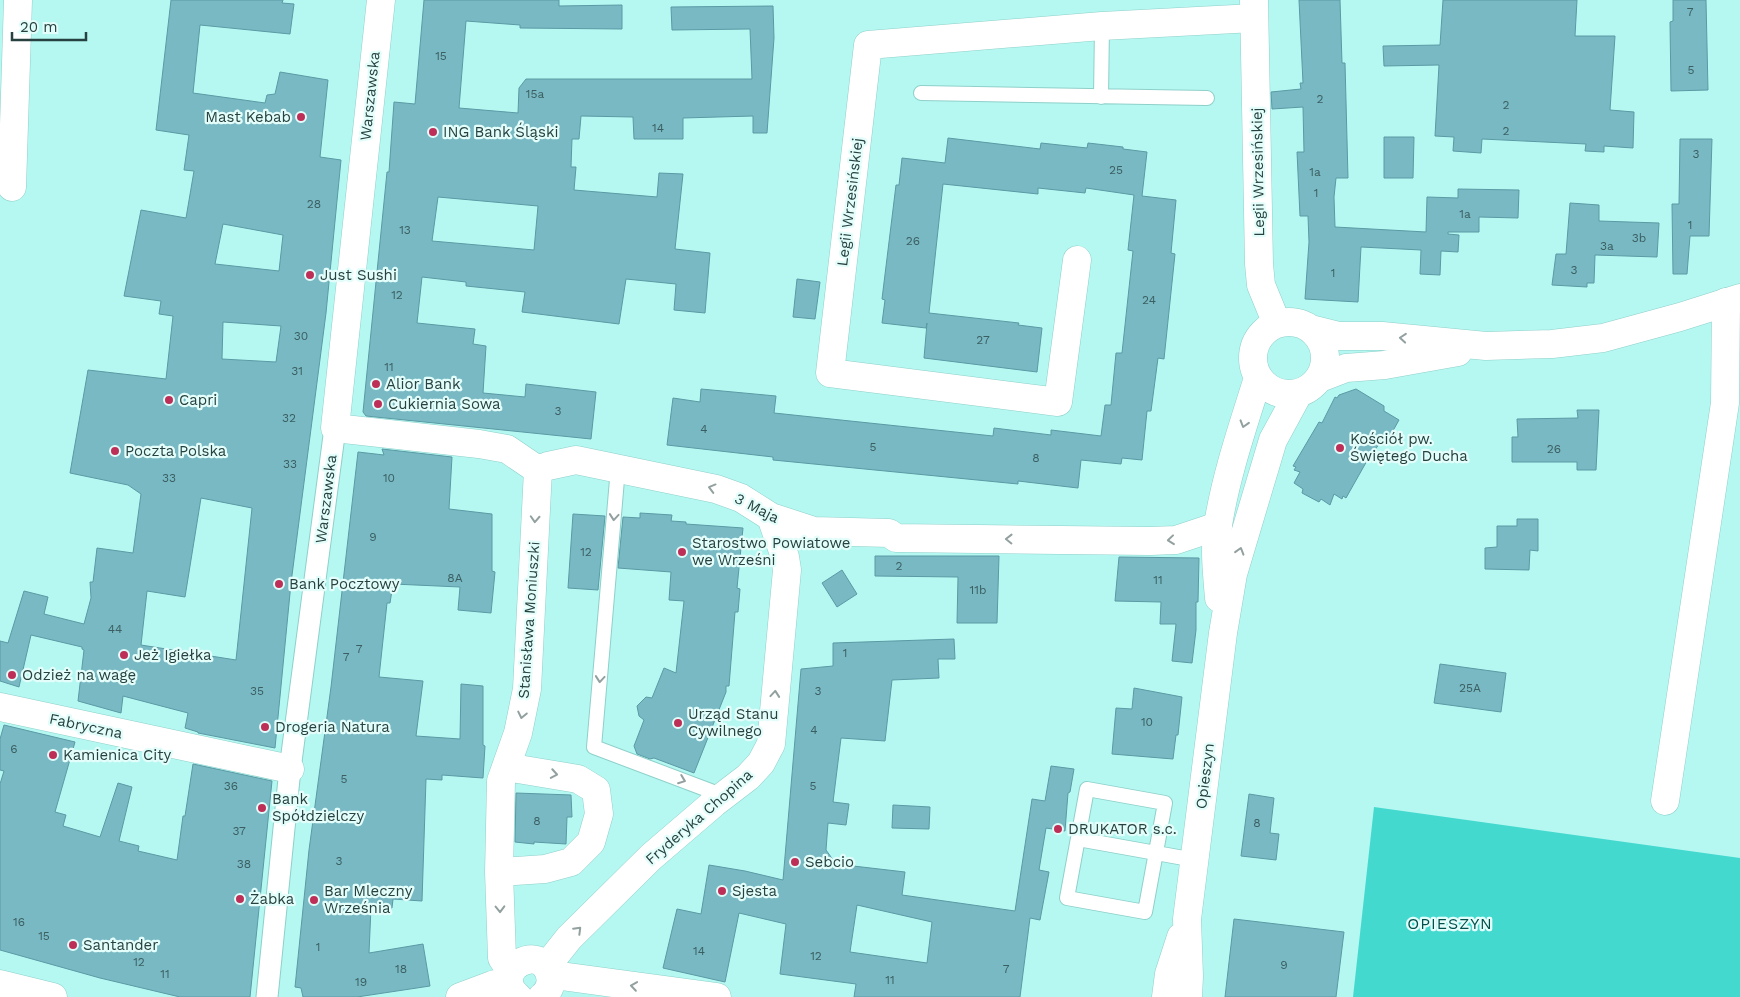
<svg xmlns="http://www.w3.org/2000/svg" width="1740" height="997" font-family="'Work Sans',sans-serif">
	<rect width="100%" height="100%" fill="#b5f8f2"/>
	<path fill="#44d9cf" d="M1374,807l366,51v139h-387z"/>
	<path fill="#79b9c4" stroke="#5a9aa4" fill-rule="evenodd" d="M171,0h112l-1,3 12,1 -4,30 -90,-9 -7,68 72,10 2,-8 8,-1 5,-22 48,8 -8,77 21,3 -15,153 -35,270 -16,165 -77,-15v-1l-13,-4 3,-15 -65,-17 -2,17 -43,-12 6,-51 -2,-1v-2l-51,-12 -12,52 -19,-6v-40l8,2 16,-52 24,6 -4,17 40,10 7,-26 -1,-16h3l4,-34 36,5 8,-59 -13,-9 -58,-12 18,-103 78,9 7,-63 -14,-2 2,-13 -37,-5 17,-86 45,8 8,-47 -10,-1 5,-35 -33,-5zM223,224l60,11 -4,36 -64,-7zM223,322l58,4 -5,36 -54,-3zM201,498l51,10 -16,152 -95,-15 6,-54 38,6z
		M424,0h135v6l63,-1v24l-102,-1v-3l-54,-4 -7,87 59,5 1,-25 7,-9h226l-2,-50 -78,1 -1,-23 102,-1 1,32 -7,95h-14v-17l-70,2v21h-49l-1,-22 -52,-1 -2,23h-7l-1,28h5l-2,23 83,7 2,-24 24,1 -8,75 35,4 -5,60 -31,-3 2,-26 -50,-5 -7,45 -97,-12 3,-20 -59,-6v-4l-44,-5 -5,46 58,6 -2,15 13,2 -3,47 42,4 1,-13 70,8 -5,47 -225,-23 -3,-4 24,-240h2l5,-70 21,2zM438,197l100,9 -4,44 -102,-9z
		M1299,0h41l2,63h3l3,115h-12l-2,19 1,30 91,5 1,-35 31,1v-9l61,1 -1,28 -39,-1v15h-31v2l11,1 -1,17 -17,-1 -1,24 -20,-1 1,-24 -60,-3 -3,55 -53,-3 4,-57 -1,-26h-8l-3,-64h7l-1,-45 -31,2 -1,-17 30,-3 -1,-6h3z
		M1443,0h134l-2,36h40l-5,74 24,2 -1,36 -29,-2v6l-19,-1 1,-7 -104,-5 -1,14 -28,-2 1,-14 -19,-1 4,-71 -55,1 -1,-20 57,-1z
		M1673,0h33l2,90 -37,1 -1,-69 3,-1z
		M1384,137h30l-1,41h-29z
		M948,138l92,11 1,-6 46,5 1,-5 35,4v2l24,3 -5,44 34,4 -5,53 4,1 -11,105 -6,-1 -7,53h-4l-5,49 -20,-2 -1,6 -40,-4 -3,28 -60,-7v3l-245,-24v-3l-106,-12 6,-47 27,4 1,-13 75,7 -2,17 219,23 1,-8 57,7v-5l50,6 4,-31h6l5,-52h6l11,-102 -5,-1 6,-55 -48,-7 -1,5 -47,-5v6l-95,-10 -14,129 90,10 -1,2 24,3 -5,44 -113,-14 3,-35 -1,5 -44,-5 3,-23 -3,-1 14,-114h3l3,-27 43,5z
		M1680,139h32l-3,97h-19l-3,38h-14l-1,-70h7z
		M1570,203l29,2v16l60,2 -2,34 -62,-2 -1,28h-7v4l-35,-2 4,-31h10z
		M797,279l23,3 -5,37 -22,-2z
		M1356,389l28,17v5l15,9 -14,25 -5,-2 -12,16 -22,39 -3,-2 -1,3 -8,-5 -4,11 -9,-6 -2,3 -17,-9 1,-4 -9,-6 6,-11 -6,-2 2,-3 -3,-1 26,-44 3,1 13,-26 2,1 2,-3z
		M1577,410h22l-3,60h-19v-8h-65v-25h6l-1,-18 61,-1z
		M382,449l70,8 -3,52 43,5v57l3,1 -4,41 -33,-3 2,-23 -67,-3 -3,19h-3l-8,74 44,4 -7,55 44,3 1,-55 22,2v59l2,1 -2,32 -41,-3v5l-16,-1 -4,122 -29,-2 -1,9 -21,-1 -2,46 54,-9 7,42 -73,11h-54l-2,-9 -6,-1 14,-137 22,-163 27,-235 26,3z
		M640,513l32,2 -1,6 15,1v2l57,4 -6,60 3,1 -2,23h-3l-6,74h-3v6l-32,81 -40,-15 -4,1 -13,-5 -3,-8 10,-26 -5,-4 -2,-10 9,-9 6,1 12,-30 12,5 8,-72 -15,-1 2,-28 -53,-4 5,-51 17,1z
		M573,514l32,2 -7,74 -30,-2z
		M1517,519h21v32l-8,-1 -1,20 -44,-1v-21l12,-1v-21h20z
		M875,556h124l-2,67h-40l1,-46 -83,-1z
		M1119,557l80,1 -1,44h-2v28l-4,33 -20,-2 4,-37h-16l1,-22 -46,-1z
		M842,570l15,24 -20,13 -15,-24z
		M954,639l1,20h-17l1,19 -47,2 -7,61 -44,-3 -8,64 16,2 -3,21 -18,-2 -2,27 10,14 69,8 -3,23 113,16 17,-112 13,2 6,-35 23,3 -4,23 -2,1 -3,38 -19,-3 -7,42 10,2 -9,48 -10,-2 -10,79h-166l2,-13 -76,-10 6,-50 -47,-11 -14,69 -62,-14 14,-59 24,5 8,-49 36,6 38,9 18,-211 32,-3v-23zM857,905l75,17 -5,41 -77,-11z
		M1440,664l66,9 -5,39 -67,-9z
		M1134,688l48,9 -4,38h-2l-3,24 -61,-5 4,-46 16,1z
		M4,725l71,17 -20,70 11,3 -3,11 37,11 18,-54 14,4 -13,54 20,5 -1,5 39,9 6,-44h2l8,-52 79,17 -22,216h-70l-80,-19 -100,-28v-166l4,-13 -4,-1v-31z
		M516,793l55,2 1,22h-5l-1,27 -32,-2v2l-19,-2z
		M1249,794l25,4 -4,35 9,1 -3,26 -35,-4z
		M893,805l37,2 -1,22 -37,-1z
		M1234,919l110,13 -8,65h-111z"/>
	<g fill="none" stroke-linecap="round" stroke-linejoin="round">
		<defs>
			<path id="service" d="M921,93l286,5
				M1101,97l1,-71
				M618,468l-24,279 130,49
				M1087,789l78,14 -20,109 -78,-14z
				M1078,839l117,21"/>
			<path id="pedestrian" d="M267,997l23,-228 45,-341"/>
			<path id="minor" d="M381,0l-46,428 144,16 28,5 31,21
				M12,187l6,-187
				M1077,260l-19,142 -228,-29 38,-328 234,-19 152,-8
				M538,470l10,-4 28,-6 140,29 25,9 30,19 43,14 75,2 7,5 254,3 26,-1 42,-14
				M0,707l290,62
				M1665,801l60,-398 1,-101
				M499,872l46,-3 26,-7 20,-20 8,-28 -3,-24 -18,-11 -72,-12
				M546,967l23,-29 82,-81 63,-54 34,-26 13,-14 10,-19 16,-174 -2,-13 -14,-40
				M511,971l-9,-13 -3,-86 2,-91 17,-48 9,-44 11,-219
				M550,976h11l156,21
				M0,984l53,13
				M460,997l32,-12 17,-4
				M518,997c-31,-27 25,-57 32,-21 2,8 -1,15 -8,21"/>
			<path id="tertiary" d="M1254,0l5,264 2,21 16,39
				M1253 358a36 36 0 1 1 72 0a36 36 0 1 1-72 0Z
				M1311,329l28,7h43l104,10 66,-2 51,-6 77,-21 60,-19
				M1320,378l26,-10 39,-3 73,-13
				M1219,598c-2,-24 -5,-49 -1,-73 8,-50 25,-99 40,-147
				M1166,997l3,-23 12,-37
				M1188,997l1,-21 -2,-57 36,-286 10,-59 40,-134 25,-46"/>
		</defs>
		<use href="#service" stroke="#8ed0ca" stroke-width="16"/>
		<use href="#pedestrian" stroke="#8ed0ca" stroke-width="23"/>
		<use href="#minor" stroke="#8ed0ca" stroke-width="29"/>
		<use href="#tertiary" stroke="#8ed0ca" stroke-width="29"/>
		<use href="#service" stroke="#fff" stroke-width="14"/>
		<use href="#pedestrian" stroke="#fff" stroke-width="21"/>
		<use href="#minor" stroke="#fff" stroke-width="28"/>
		<use href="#tertiary" stroke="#fff" stroke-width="28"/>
	</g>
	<defs><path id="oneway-chevron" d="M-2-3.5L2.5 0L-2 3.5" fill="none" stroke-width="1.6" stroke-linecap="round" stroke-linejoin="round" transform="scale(1.25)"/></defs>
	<g stroke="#92a09f">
		<use href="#oneway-chevron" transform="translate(1403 338) rotate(-175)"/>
		<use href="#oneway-chevron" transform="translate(1244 424) rotate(107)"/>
		<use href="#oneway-chevron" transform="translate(712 488) rotate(-165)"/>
		<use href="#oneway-chevron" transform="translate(614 517) rotate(95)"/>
		<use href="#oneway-chevron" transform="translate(535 519) rotate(93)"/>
		<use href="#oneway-chevron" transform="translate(1009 539) rotate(-179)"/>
		<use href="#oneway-chevron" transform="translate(1171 540) rotate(174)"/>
		<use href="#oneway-chevron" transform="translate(1240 551) rotate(-73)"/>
		<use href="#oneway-chevron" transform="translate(600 679) rotate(95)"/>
		<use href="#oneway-chevron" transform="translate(775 694) rotate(-85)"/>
		<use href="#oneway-chevron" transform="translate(522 715) rotate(102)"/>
		<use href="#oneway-chevron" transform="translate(554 774) rotate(10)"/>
		<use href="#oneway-chevron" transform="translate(682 780) rotate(21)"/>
		<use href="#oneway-chevron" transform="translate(500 909) rotate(89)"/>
		<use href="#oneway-chevron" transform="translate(578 930) rotate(-45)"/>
		<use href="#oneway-chevron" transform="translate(634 986) rotate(-172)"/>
	</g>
	<g fill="#be2f58" stroke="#e3fdfa" stroke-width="2">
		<circle cx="301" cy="117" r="5"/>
		<circle cx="433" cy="132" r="5"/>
		<circle cx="310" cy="275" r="5"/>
		<circle cx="376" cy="384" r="5"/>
		<circle cx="169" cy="400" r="5"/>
		<circle cx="378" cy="404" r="5"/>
		<circle cx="1340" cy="448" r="5"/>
		<circle cx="115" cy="451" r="5"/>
		<circle cx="682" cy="552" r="5"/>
		<circle cx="279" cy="584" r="5"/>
		<circle cx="124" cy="655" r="5"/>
		<circle cx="12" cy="675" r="5"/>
		<circle cx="678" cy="723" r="5"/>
		<circle cx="265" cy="727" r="5"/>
		<circle cx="53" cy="755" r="5"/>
		<circle cx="262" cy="808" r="5"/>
		<circle cx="1058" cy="829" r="5"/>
		<circle cx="795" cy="862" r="5"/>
		<circle cx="722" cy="891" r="5"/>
		<circle cx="240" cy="899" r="5"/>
		<circle cx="314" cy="900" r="5"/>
		<circle cx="73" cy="945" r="5"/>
	</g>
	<g text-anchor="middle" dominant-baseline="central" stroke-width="4.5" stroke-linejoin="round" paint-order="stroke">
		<g font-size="12" fill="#3b5f60">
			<text x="1690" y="12">7</text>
			<text x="441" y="56">15</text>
			<text x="1691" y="70">5</text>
			<text x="535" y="94">15a</text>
			<text x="1320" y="99">2</text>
			<text x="1506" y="105">2</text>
			<text x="658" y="128">14</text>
			<text x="1506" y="131">2</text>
			<text x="1696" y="154">3</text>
			<text x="1116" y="170">25</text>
			<text x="1315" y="172">1a</text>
			<text x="1316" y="193">1</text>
			<text x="314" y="204">28</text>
			<text x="1465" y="214">1a</text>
			<text x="1690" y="225">1</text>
			<text x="405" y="230">13</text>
			<text x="1639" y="238">3b</text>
			<text x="913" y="241">26</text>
			<text x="1607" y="246">3a</text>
			<text x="1574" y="270">3</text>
			<text x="1333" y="273">1</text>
			<text x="397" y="295">12</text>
			<text x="1149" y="300">24</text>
			<text x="301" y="336">30</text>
			<text x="983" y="340">27</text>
			<text x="389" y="367">11</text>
			<text x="297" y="371">31</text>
			<text x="558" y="411">3</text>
			<text x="289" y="418">32</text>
			<text x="704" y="429">4</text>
			<text x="873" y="447">5</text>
			<text x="1554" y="449">26</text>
			<text x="1036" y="458">8</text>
			<text x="290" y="464">33</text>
			<text x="169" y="478">33</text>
			<text x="389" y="478">10</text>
			<text x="373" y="537">9</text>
			<text x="586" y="552">12</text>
			<text x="899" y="566">2</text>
			<text x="455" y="578">8A</text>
			<text x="1158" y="580">11</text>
			<text x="978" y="590">11b</text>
			<text x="115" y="629">44</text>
			<text x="359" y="649">7</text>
			<text x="845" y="653">1</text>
			<text x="346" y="657">7</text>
			<text x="1470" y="688">25A</text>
			<text x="257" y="691">35</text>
			<text x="818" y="691">3</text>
			<text x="1147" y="722">10</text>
			<text x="814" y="730">4</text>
			<text x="14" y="749">6</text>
			<text x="344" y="779">5</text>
			<text x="231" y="786">36</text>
			<text x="813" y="786">5</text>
			<text x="537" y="821">8</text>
			<text x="1257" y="823">8</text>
			<text x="239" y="831">37</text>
			<text x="339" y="861">3</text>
			<text x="244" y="864">38</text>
			<text x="19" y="922">16</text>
			<text x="44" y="936">15</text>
			<text x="318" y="947">1</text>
			<text x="699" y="951">14</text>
			<text x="816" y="956">12</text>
			<text x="139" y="962">12</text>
			<text x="1284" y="965">9</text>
			<text x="401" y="969">18</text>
			<text x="1006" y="969">7</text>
			<text x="165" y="974">11</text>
			<text x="890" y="980">11</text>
			<text x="361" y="982">19</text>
		</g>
		<g font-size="15" fill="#26413f" stroke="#e3fdfa">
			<text transform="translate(370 96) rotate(-84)">Warszawska</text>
			<text transform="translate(1258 172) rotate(-91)">Legii Wrzesińskiej</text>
			<text transform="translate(850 202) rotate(-83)">Legii Wrzesińskiej</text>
			<text transform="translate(326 499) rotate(-83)">Warszawska</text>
			<text transform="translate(757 508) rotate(27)">3 Maja</text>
			<text transform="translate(529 620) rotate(-86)">Stanisława Moniuszki</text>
			<text transform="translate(86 726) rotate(12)">Fabryczna</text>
			<text transform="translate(1205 776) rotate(-83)">Opieszyn</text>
			<text transform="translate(699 817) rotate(-41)">Fryderyka Chopina</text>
		</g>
		<g font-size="15" fill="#26413f" stroke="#e3fdfa" text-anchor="start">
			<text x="291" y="117" text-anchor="end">Mast Kebab</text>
			<text x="443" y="132">ING Bank Śląski</text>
			<text x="320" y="275">Just Sushi</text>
			<text x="386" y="384">Alior Bank</text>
			<text x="179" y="400">Capri</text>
			<text x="388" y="404">Cukiernia Sowa</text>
			<text x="1350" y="439">Kościół pw.<tspan x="1350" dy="17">Świętego Ducha</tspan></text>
			<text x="125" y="451">Poczta Polska</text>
			<text x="692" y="543">Starostwo Powiatowe<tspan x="692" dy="17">we Wrześni</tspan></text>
			<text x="289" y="584">Bank Pocztowy</text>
			<text x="134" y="655">Jeż Igiełka</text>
			<text x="22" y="675">Odzież na wagę</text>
			<text x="688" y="714">Urząd Stanu<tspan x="688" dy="17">Cywilnego</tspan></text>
			<text x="275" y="727">Drogeria Natura</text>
			<text x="63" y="755">Kamienica City</text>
			<text x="272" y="799">Bank<tspan x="272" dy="17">Spółdzielczy</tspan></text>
			<text x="1068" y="829">DRUKATOR s.c.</text>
			<text x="805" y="862">Sebcio</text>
			<text x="324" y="891">Bar Mleczny<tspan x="324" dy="17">Września</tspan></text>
			<text x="732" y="891">Sjesta</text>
			<text x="250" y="899">Żabka</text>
			<text x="83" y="945">Santander</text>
		</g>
		<g font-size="16" letter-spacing="1" fill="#004f4b" stroke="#e3fdfa">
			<text x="1450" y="923">OPIESZYN</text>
		</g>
	</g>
	<path d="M12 32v8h74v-8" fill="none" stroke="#26413f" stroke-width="2.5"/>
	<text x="20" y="32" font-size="15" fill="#26413f" stroke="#e3fdfa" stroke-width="4" paint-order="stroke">20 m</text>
</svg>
